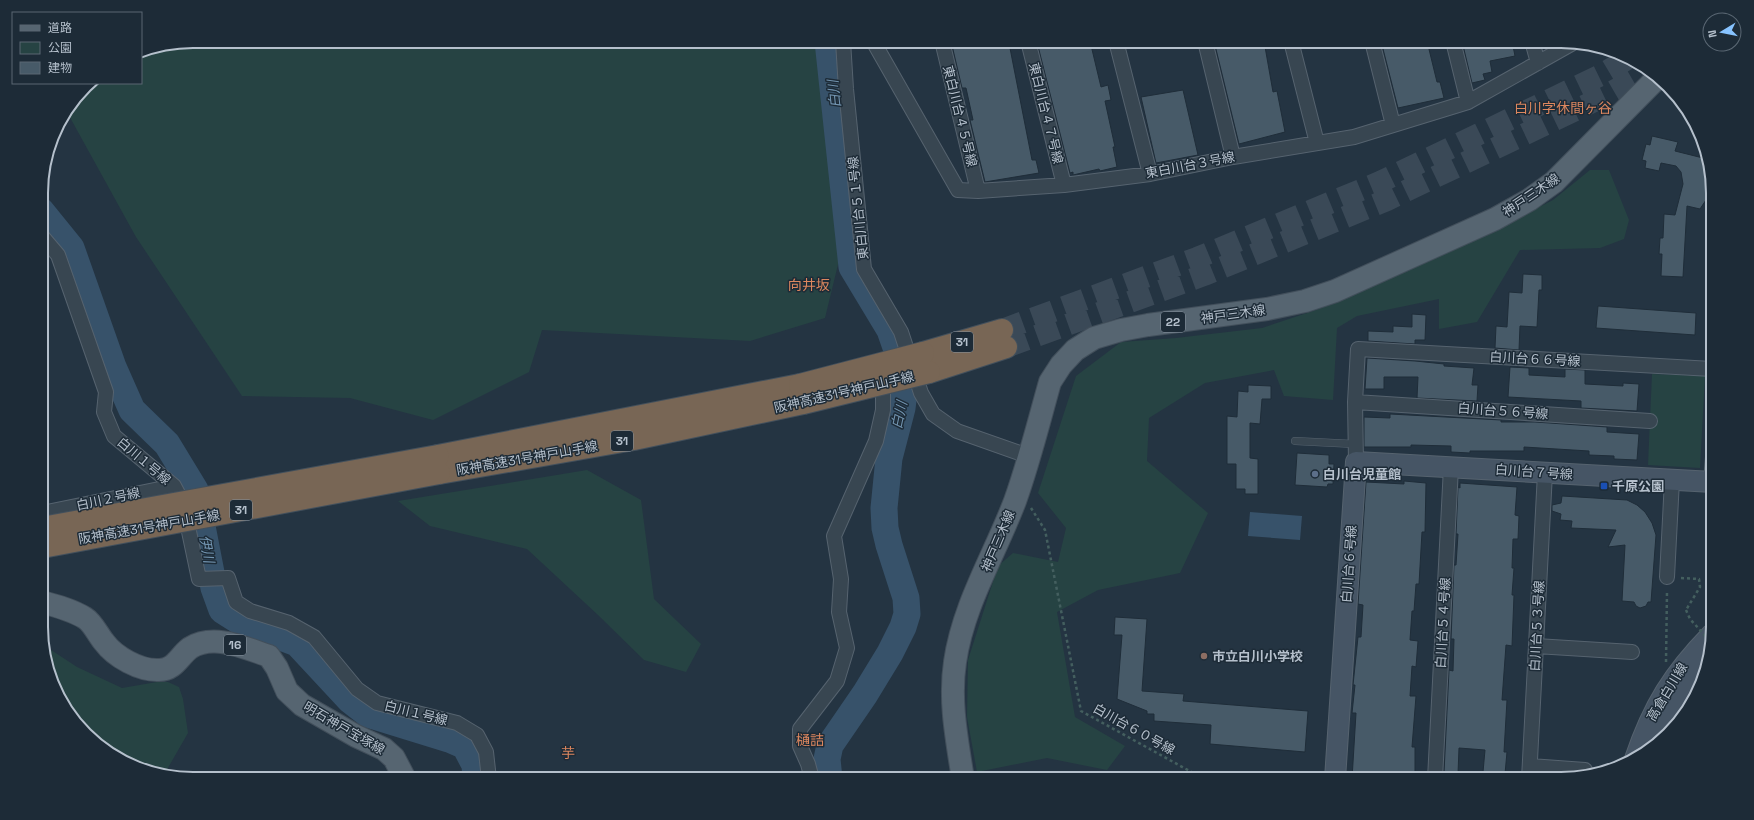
<svg xmlns="http://www.w3.org/2000/svg" width="1754" height="820" font-family="'Space Grotesk','Noto Sans JP',sans-serif">
	<rect width="100%" height="100%" fill="#243442"/>
	<path fill="#264343" d="M193,41h627l23,203 -18,74 -75,23 -208,-11 -13,42 -96,48 -83,-22 -108,-2 -106,-159 -69,-125 22,-29h52v-32z
		M1590,170h19l20,50 -5,19 -24,9 -80,2 -43,72 -38,7v-30l-82,17 -20,12 -4,72 -49,-4 -10,-26 -69,13 -56,35 -2,43 61,52 -28,60 -82,17 -41,22 18,105 50,29 -18,24 -60,-12 -70,14 -10,-55 1,-57 30,-94 15,-13 45,9 8,-34 -28,-35 38,-117 45,-34 55,-4 86,-10 57,-19 177,-80 57,-29z
		M1652,374l53,2 -5,92 -52,-3z
		M587,470l54,30 13,99 47,45 -15,28 -42,-12 -46,-45 -71,-66 -97,-23 -32,-25z
		M42,644l35,23 45,21 35,-6h11l11,5 4,12 5,34 -23,40 -31,-6 -34,-20 -28,-28 -20,-34z"/>
	<path fill="#37526a" d="M1250,512l52,4 -2,24 -52,-4z"/>
	<g fill="none" stroke-linecap="round" stroke-linejoin="round">
		<path stroke="#37526a" stroke-width="27" d="M828,41l24,226 38,63 16,46 -4,32 -13,50 -5,50 1,20 4,17 17,53 1,16 -4,13 -13,26 -25,41 -35,51 -3,14 2,20
			M41,211l30,37 42,119 19,43 35,34 28,46 19,98 8,22 19,12 56,21 53,57 18,14 81,25 16,7 10,19 1,14"/>
	</g>
	<path fill="#475a68" stroke="#1f2d39" d="M951,41h51v4l7,-2 23,117h4l3,13 -54,9 -15,-62h3l-7,-32h-4z
		M1072,41h18l11,46 7,-2 3,15 -6,1 10,46h-2l4,20 -17,4 -1,-2 -26,6v-3l-3,1 -32,-127z
		M1214,41h50l9,51 4,-1 8,41 -46,12z
		M1381,41h46l10,41h3l4,16 -46,10z
		M1462,41h50l3,15 -25,5 2,11 -9,2 2,6 -13,3z
		M1183,90l15,65 -42,8 -15,-66z
		M1652,136l26,6 -3,9 32,8 4,28 -3,10 -8,12 -13,-3 -4,71 -22,-1 1,-22h-3l1,-16h3l1,-24 11,1 8,-31 -2,-12 -5,-6 -15,-3 -2,8 -14,-3 1,-7 -4,-1 4,-16 4,1z
		M1523,274l19,1v15h-3l-2,37 -17,-1 -1,24 -24,-2 1,-22 11,1 2,-35 13,1z
		M1598,306l98,7 -1,22 -99,-7z
		M1412,314l14,1 -1,25h-10v4l-47,-3v-10l25,1v-6l19,1z
		M1367,358l48,3 29,3v2l30,2 -2,17h6l-1,16 -60,-3 1,-21h-34v12h-19z
		M1510,367l19,1v7l36,2v-8l20,1v14l38,2v-3l16,1 -2,27 -56,-3v-7l-73,-4z
		M1248,385l23,1v13h-9l-2,25 -10,-1v35l8,1v35h-13v-5h-9v-25h-9v-48l10,1 1,-26 10,1z
		M1390,414l111,6v2h34l72,5v5l32,2 -2,26 -23,-1v-3l-25,-1v-4l-65,-4v4h-54v2l-19,-1v-6l-40,-1v2h-47v-30l26,1z
		M1297,453l32,2v9h5l-1,20h-5l-1,3 -32,-2z
		M1404,481l22,2 -1,49h-3l-3,52h-3l-2,27h-2l-2,29 8,1 -2,26 -4,-1 -2,30h6l-4,51h3v25h-3v7h-60l4,-66h-4l3,-28h-2l5,-48h3l2,-32 -5,-1 8,-122 38,2z
		M1460,483l57,4 -2,28 4,1 -1,23h-5l-1,29h2l-2,27h2l-2,51 -6,-1 -4,55h5l-3,52h3l-2,22 -22,-2 2,-22 -26,-2 -1,26 -14,-1 5,-103 4,1 1,-32h-3l3,-74h2l2,-31h-2l2,-47 2,1z
		M1562,496l65,4 10,5 8,7 7,11 4,12 -5,67h-3l-2,4 -6,2 -4,-2 -2,-4 -12,-1 3,-56 -17,2 8,-17 -45,-2 1,-7 -12,-1 1,-6 -9,-3v-6l9,-2z
		M1115,617l32,2 -5,72 42,3 -1,7 125,10 -3,41 -95,-8 1,-19 -57,-4v-7h-7v-3l-30,-12 5,-64h-8z"/>
	<g fill="none" stroke-linecap="round" stroke-linejoin="round">
		<path stroke="#3a4957" stroke-width="22" stroke-dasharray="22 11" stroke-linecap="butt" d="M1002,330l195,-72 183,-76 219,-106 30,-18
			M1006,347l198,-72 183,-75 220,-105 43,-25"/>
		<defs>
			<path id="lane" d="M1295,441l59,3"/>
			<path id="street" d="M843,41l3,48 18,180 37,63 20,61 12,21 24,17 71,25
				M873,41l85,149 20,1 86,-6 86,-11 83,-17 121,-20 114,-35 105,-59
				M942,41l36,150
				M1028,41l36,144
				M1116,41l34,133
				M1205,41l28,116
				M1291,41l26,102
				M1372,41l21,84
				M1453,41l15,61
				M1532,41l6,22
				M41,235l17,20 48,137 -2,20 10,24 60,50 9,17 16,76 29,-1 8,24 14,9 39,12 25,14 43,52 20,14 80,20 20,12 9,17 3,27
				M1355,402l295,19
				M1356,462l-1,-60 3,-53 354,20
				M1711,482l2,-25
				M42,513l132,-27
				M1667,577l5,-97
				M1536,646l96,6
				M1530,766l55,4
				M812,779l-4,-15 -8,-18v-17l37,-48 10,-33 -8,-36 2,-33 -7,-43 42,-95 7,-31v-35
				M1435,779l16,-312
				M1529,779l16,-306"/>
			<path id="secondary" d="M1663,738c10,-25 24,-48 42,-69
				M1635,759c18,-53 38,-85 77,-125
				M1335,779l21,-317 357,20"/>
			<path id="primary" d="M42,602c15,4 30,8 43,16 8,5 13,17 19,24 11,15 36,29 55,28 16,0 20,-14 31,-22 24,-15 55,0 79,8l8,12 10,23 15,14 54,31 28,13 10,9 11,21
				M963,779c-6,-39 -14,-78 -8,-117 8,-57 40,-108 60,-161 14,-39 24,-80 35,-119l11,-17 14,-15 19,-12 27,-8 27,-5 119,-16 38,-8 30,-10 160,-72 34,-19 25,-18 104,-105"/>
			<path id="highway" d="M923,353l79,-23
				M929,372l77,-25
				M438,456l362,-71
				M439,473l195,-34 169,-36"/>
		</defs>
		<use href="#lane" stroke="#56636f" stroke-width="8"/>
		<use href="#street" stroke="#56636f" stroke-width="16"/>
		<use href="#secondary" stroke="#56636f" stroke-width="22"/>
		<use href="#primary" stroke="#424f5b" stroke-width="24"/>
		<use href="#highway" stroke="#43505c" stroke-width="24"/>
		<path stroke="#445f5f" stroke-width="2.5" stroke-dasharray="3 3" stroke-linecap="butt" d="M1031,508l14,22 36,181 114,63 118,5
			M1681,578l18,1 1,8 -14,23
			M1666,662l1,-71"/>
		<use href="#lane" stroke="#384651" stroke-width="7"/>
		<use href="#street" stroke="#384651" stroke-width="14"/>
		<use href="#secondary" stroke="#465565" stroke-width="20"/>
		<use href="#primary" stroke="#566571" stroke-width="22"/>
		<use href="#highway" stroke="#786655" stroke-width="22"/>
		<defs>
			<path id="highway-bridge" d="M800,385l123,-32
				M803,403l126,-31
				M42,528l396,-72
				M42,547l397,-74"/>
		</defs>
		<use href="#highway-bridge" stroke="#43505c" stroke-width="24" stroke-linecap="butt"/>
		<path stroke="#445f5f" stroke-width="2.5" stroke-dasharray="3 3" stroke-linecap="butt" d="M1686,610l4,9 20,22"/>
		<use href="#highway-bridge" stroke="#786655" stroke-width="22"/>
	</g>
	<circle fill="#5c6f8a" stroke="#1d2b37" stroke-width="1.5" cx="1315" cy="474" r="4"/>
	<rect fill="#1a4fb4" stroke="#1d2b37" stroke-width="1.5" x="1600" y="482" width="8" height="8" rx="2"/>
	<circle fill="#8d6e63" stroke="#1d2b37" stroke-width="1.5" cx="1204" cy="656" r="4"/>
	<g text-anchor="middle" dominant-baseline="central" stroke-width="3" stroke-linejoin="round" paint-order="stroke">
		<g fill="#1d2b37" stroke="#87939f" stroke-width="1">
			<rect x="1161" y="312" width="24" height="20" rx="3"/>
			<rect x="951" y="332" width="22" height="20" rx="3"/>
			<rect x="611" y="431" width="22" height="20" rx="3"/>
			<rect x="230" y="500" width="22" height="20" rx="3"/>
			<rect x="224" y="635" width="22" height="20" rx="3"/>
		</g>
		<g font-size="12" font-weight="bold" fill="#b5c0cc">
			<text x="1173" y="322">22</text>
			<text x="962" y="342">31</text>
			<text x="622" y="441">31</text>
			<text x="241" y="510">31</text>
			<text x="235" y="645">16</text>
		</g>
		<g font-size="13" fill="#b5c0cc" stroke="#1d2b37">
			<text transform="translate(1046 113) rotate(76)">東白川台４７号線</text>
			<text transform="translate(960 116) rotate(76)">東白川台４５号線</text>
			<text transform="translate(1190 165) rotate(-11)">東白川台３号線</text>
			<text transform="translate(1531 195) rotate(-34)">神戸三木線</text>
			<text transform="translate(858 208) rotate(-96)">東白川台５１号線</text>
			<text transform="translate(1233 314) rotate(-8)">神戸三木線</text>
			<text transform="translate(1535 359) rotate(3)">白川台６６号線</text>
			<text transform="translate(844 392) rotate(-13)">阪神高速31号神戸山手線</text>
			<text transform="translate(1503 411) rotate(4)">白川台５６号線</text>
			<text transform="translate(527 458) rotate(-10)">阪神高速31号神戸山手線</text>
			<text transform="translate(144 461) rotate(40)">白川１号線</text>
			<text transform="translate(1534 472) rotate(4)">白川台７号線</text>
			<text transform="translate(108 499) rotate(-12)">白川２号線</text>
			<text transform="translate(149 527) rotate(-10)">阪神高速31号神戸山手線</text>
			<text transform="translate(998 541) rotate(-67)">神戸三木線</text>
			<text transform="translate(1349 564) rotate(-86)">白川台６号線</text>
			<text transform="translate(1443 623) rotate(-87)">白川台５４号線</text>
			<text transform="translate(1537 626) rotate(-87)">白川台５３号線</text>
			<text transform="translate(1667 692) rotate(-59)">高倉白川線</text>
			<text transform="translate(416 713) rotate(14)">白川１号線</text>
			<text transform="translate(344 728) rotate(30)">明石神戸宝塚線</text>
			<text transform="translate(1134 729) rotate(29)">白川台６０号線</text>
		</g>
		<g font-size="13" font-weight="bold" fill="#b5c0cc" stroke="#1d2b37" text-anchor="start">
			<text x="1323" y="474">白川台児童館</text>
			<text x="1612" y="486">千原公園</text>
			<text x="1212" y="656">市立白川小学校</text>
		</g>
		<g font-size="14" font-style="italic" fill="#7395b1" stroke="#1d2b37">
			<text transform="translate(834 94) rotate(-96)">白川</text>
			<text transform="translate(899 415) rotate(-78)">白川</text>
			<text transform="translate(207 549) rotate(79)">伊川</text>
		</g>
		<g font-size="14" fill="#dc875f" stroke="#1d2b37">
			<text x="1563" y="108">白川字休間ヶ谷</text>
			<text x="809" y="285">向井坂</text>
			<text x="810" y="740">樋詰</text>
			<text x="568" y="753">芋</text>
		</g>
	</g>
	<path d="M0 0H1754V820H0ZM193 48H1561A145 145 0 0 1 1706 193V627A145 145 0 0 1 1561 772H193A145 145 0 0 1 48 627V193A145 145 0 0 1 193 48Z" fill="#1d2b37" fill-rule="evenodd"/>
	<path fill="none" stroke="#b5c0cc" stroke-width="2" d="M193 48H1561A145 145 0 0 1 1706 193V627A145 145 0 0 1 1561 772H193A145 145 0 0 1 48 627V193A145 145 0 0 1 193 48Z"/>
	<rect x="12" y="12" width="130" height="72" fill="#1d2b37" stroke="#5a6773"/>
	<rect x="20" y="25" width="20" height="6" fill="#566571" stroke="#5a6773"/>
	<text x="48" y="32" font-size="12" fill="#b5c0cc">道路</text>
	<rect x="20" y="42" width="20" height="12" fill="#264343" stroke="#5a6773"/>
	<text x="48" y="52" font-size="12" fill="#b5c0cc">公園</text>
	<rect x="20" y="62" width="20" height="12" fill="#475a68" stroke="#5a6773"/>
	<text x="48" y="72" font-size="12" fill="#b5c0cc">建物</text>
	<g transform="translate(1722 32) rotate(260)"><circle r="19" fill="#1d2b37" stroke="#5a6773"/>
	<path d="M0-3L7 15L0 10L-7 15Z" fill="#87c3ff"/>
	<text y="-6" font-size="11" font-weight="bold" text-anchor="middle" fill="#b5c0cc">N</text>
	</g>
</svg>
